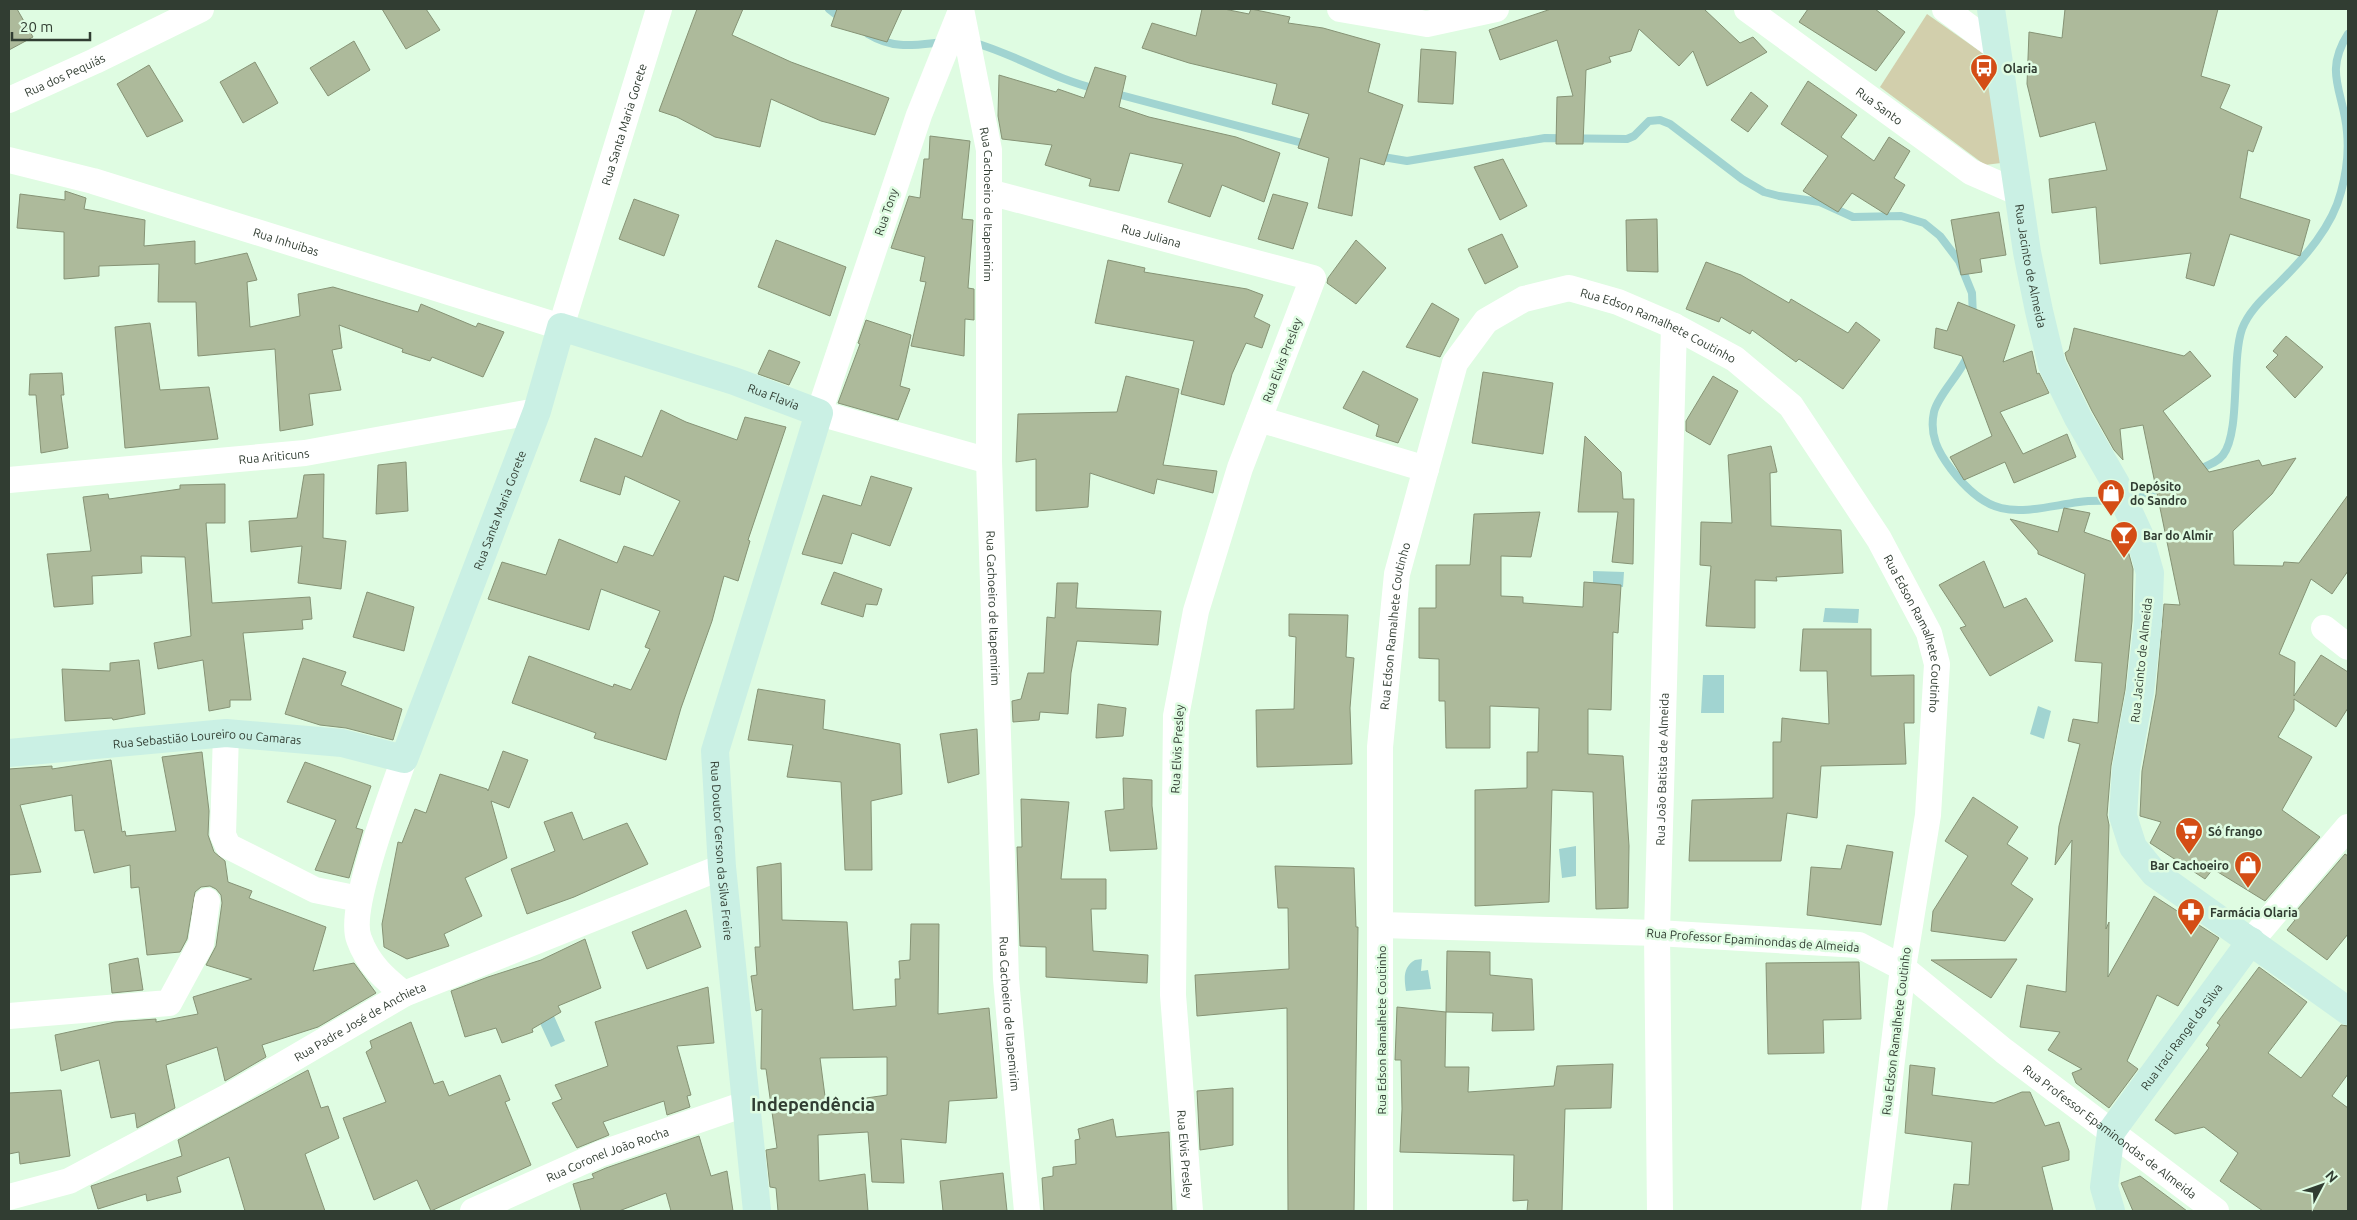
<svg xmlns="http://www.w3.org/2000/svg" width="2357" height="1220" font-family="Ubuntu,sans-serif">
	<rect width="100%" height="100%" fill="#dffce2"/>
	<path fill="#d2cfac" d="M1927,14l61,43 13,106 -16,2 -105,-78z"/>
	<path fill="#a1d4d1" d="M1593,571l31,1 -1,15 -30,-2z
		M1825,608l34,1 -1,14 -35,-1z
		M1703,675h21v38h-23z
		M2038,706l13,5 -7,28 -14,-5z
		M1576,846v30l-14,2 -3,-29z
		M1422,959l-1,12 7,-1 3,19 -25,2c-2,-13 -3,-24 9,-31z
		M554,1016l11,25 -14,6 -12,-26z"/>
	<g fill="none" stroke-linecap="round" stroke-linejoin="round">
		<path stroke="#a1d4d1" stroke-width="8" d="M829,9l14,11
			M868,34c27,16 46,11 76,8
			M972,42c43,12 81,37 125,47
			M1113,93l197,52
			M1377,156l30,5 138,-23 82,1 7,-3 15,-15 11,-1 10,4 72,55 22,13 15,4 41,6 33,15 48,-1 23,7 16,13 19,25 13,32 1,25
			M1969,353c-7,19 -31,42 -35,59 -5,23 4,40 17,57 42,55 68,42 128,33 13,-2 26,-1 38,-1
			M2197,470c9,-4 20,-7 26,-15 18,-24 8,-94 19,-126 7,-19 24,-33 38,-47 25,-25 52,-55 61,-90 5,-18 8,-40 6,-60 -3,-40 -24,-59 1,-98
			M2129,500l10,-2 25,-12"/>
	</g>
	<path fill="#adba9b" stroke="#869375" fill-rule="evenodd" d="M9,9h8l16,28 -24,13z
		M382,9h44l14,21 -34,19z
		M697,9h46l-11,26 59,27 98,36 -14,37 -54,-14 -50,-22 -11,48 -45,-10 -38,-20 -18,-6z
		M837,9h65l-15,33 -56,-16z
		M1202,9h22l25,5 2,-5 39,8 -2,6 35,5 57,16 -12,48 35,13 -19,60 -24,-7 -8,58 -34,-8 11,-50 -31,-10 11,-34 -37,-10 5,-20 -88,-21 -47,-15 10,-25 44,13z
		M1551,9h153l36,34 13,-6 14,15 -60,34 -14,-35 -14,15 -40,-37 -8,22 -22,6 2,5 -25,8 -3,74h-27l1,-47 16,-1 -16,-56 -57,20 -11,-30z
		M1808,9h67l30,23 -29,39 -77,-49z
		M2065,9h153l-17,67 29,9 -10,23 42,19 -9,25 -5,-2 -8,48 70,22 -10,36 -70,-22 -16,52 -28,-8 5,-25 -91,11 -4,-57 -44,6 -3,-34 58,-9 -12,-48 -55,15 -13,-53 2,-52 33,6z
		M354,41l16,29 -42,26 -18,-28z
		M1421,49l35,3 -3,52 -35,-2z
		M255,62l23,41 -35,20 -23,-41z
		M149,65l34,56 -36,16 -30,-53z
		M1095,67l31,9 -7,31 30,10 87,20 44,16 -16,49 -42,-17 -12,32 -42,-15 15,-38 -53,-11 -11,38 -30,-5 2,-7 -46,-14 7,-20 -50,-6 -4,-23 1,-41 57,17 2,-3 26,9z
		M1808,81l49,34 -16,22 33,24 15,-24 21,14 -16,27 11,7 -18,30 -35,-22 -14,19 -35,-21 25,-35 -47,-32z
		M1751,92l17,14 -20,26 -17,-12z
		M930,136l40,5 -8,78 11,1 -5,68 6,1v31l-9,-1 -1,37 -53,-10 15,-64 -6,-1 5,-24 -34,-9 18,-52 11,2 4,-39h5z
		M1503,159l24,47 -27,14 -26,-53z
		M65,191l21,7 -2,11 61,11 -1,26 51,-5v23l52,-11 10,27 -10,2 3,45 50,-11 -2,-22 35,-7 85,25 3,-8 55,23 2,-4 26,9 -21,45 -51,-20 -2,4 -28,-9 1,-3 -64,-24 3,23 -10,2 9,40 -32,4 4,31 -33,6 -5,-82 -77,7 -2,-54h-38l1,-38 -60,2v10l-35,3v-47l-47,-4 3,-34 45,6z
		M1273,194l35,9 -15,46 -35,-10z
		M634,199l45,16 -15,41 -45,-17z
		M1999,212l7,43 -26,4 2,13 -21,3 -10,-55z
		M1657,219l1,53 -31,-1 -1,-51z
		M1502,234l16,33 -33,17 -17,-35z
		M776,240l70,27 -16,49 -72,-29z
		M1356,240l30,28 -30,36 -29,-21 1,-5z
		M1108,260l37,8 -1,4 103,17 16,6 -9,22 16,8 -8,23 -16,-5 -14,31 -8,31 -43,-11 13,-53 -99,-18z
		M1706,262l35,13 48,28 2,-4 57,34 8,-11 24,18 -37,49 -44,-30 -3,3 -44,-32 -2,4 -29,-17 -2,5 -33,-13z
		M1958,302l57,23 -12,37 29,-11 5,23 2,-1 10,20 -49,19 23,42 44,-20 9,23 -62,26 -9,-21 -41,18 -14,-23 42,-21 -30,-80 -28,-8 2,-20 11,3z
		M1432,303l27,16 -19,38 -34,-10z
		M866,320l45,15 -11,51 10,3 -12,31 -60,-17 22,-59 -2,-1z
		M150,323l10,67 49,-3 9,52 -93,9 -10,-121z
		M2074,328l110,28 6,-5 21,25 -48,35 46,61 50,-12 3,6 34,-8 -24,36 -39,37 1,34 49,1 1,-4 15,1 49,-68v76l-16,23 -21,-15 -32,75 16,8 -1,34 27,-41 27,17v36l-12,19 -42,-28v11l-16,27 34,20 -30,53 38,27 -55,64 -52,-32 -8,10 -55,-36 11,-21 -21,-6 2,-45 14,-77 8,-90 16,1 -37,-180 -23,4 3,31 -9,-10 -22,-39 -25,-51 -2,-7 4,-3z
		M2286,336l37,31 -28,31 -29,-31 12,-12 -5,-4z
		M769,350l31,12 -11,23 -31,-11z
		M1363,371l55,28 -20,44 -22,-7 3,-11 -36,-17z
		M1483,372l70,11 -10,71 -71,-11z
		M62,373l2,22h-3l7,53 -27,5 -5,-58h-7l1,-21z
		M1126,376l53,13 -16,76 54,6 -4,22 -56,-14 -3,15 -64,-21 -2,34 -52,4v-52l-20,3 2,-48 99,-2z
		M1713,376l25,15 -28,54 -24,-14v-10z
		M661,410l25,12 51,18 8,-23 41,10 -38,113 2,1 -12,40 -14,-5 -12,45 -31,87 -15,52 -72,-22 2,-5 -84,-30 17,-47 84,31 1,-3 17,6 19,-41 -5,-2 15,-36 -59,-22 -12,41 -101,-31 14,-37 44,13 13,-36 58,24 7,-17 29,10 27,-55 -55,-25 -5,19 -40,-14 15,-43 47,19z
		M1585,436l36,36 2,27h11l-1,65 -21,-2 6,-50h-40z
		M1771,446l6,26 -7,1 1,53 70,4 2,43 -67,4 1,4 -22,-1v48l-49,-2 5,-60 -11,-1 1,-43 31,1 -4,-68z
		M406,462l2,49 -32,3 2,-49z
		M324,474l-1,64 23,3 -5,48 -43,-6 4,-37 -51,6 -2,-31 48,-3 7,-43z
		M871,476l41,12 -22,58 -38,-13 -10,31 -40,-10 21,-59 38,11z
		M225,484v39h-19l6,80 98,-6 2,22 -10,1 1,9 -60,4 8,67h-21v7l-21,4 -6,-51 -45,9 -4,-26 37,-7 -6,-79 -44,-1 1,17 -50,3 1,28 -39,3 -7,-53 44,-3 -8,-54 25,-3 1,5 71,-10v-4z
		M2064,508l26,5 -6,19 43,15 6,22 -1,52 -7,69 -14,76 -4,49 2,10 -3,104 3,-7 -1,55 46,-81 65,42 -41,68 -21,-11 -30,66 11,8 -29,39 -33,-25 -4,-10 10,-4 -34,-19 12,-18 -40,-5 7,-42 39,7 6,-152 -17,25 4,-39 21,-82 -12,-3 5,-22 25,4 4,-60 -27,-2 10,-87 -47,-20v-3l-28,-32 48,13z
		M1540,512l-9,45 -30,-1v40l22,1v6l60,4 1,-25 37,3 -3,48 -5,-1 -2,78 -23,-1v45l35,2 6,90 -1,62 -32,1 -3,-117 -41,-2 -3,112 -74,4v-116l52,-2v-36h11l1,-44 -49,-2v42h-44l-1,-47h-6v-42l-20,-1v-50h17v-43h34l4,-51z
		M1984,561l20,47 22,-10 27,43 -63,35 -30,-48 6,-2 -27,-41z
		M834,572l48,17 -5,16 -11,-1 -3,13 -42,-13z
		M1057,583h21l-2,25 85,3 -3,34 -81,-4 -6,32 -3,41 -28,-2 -1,8 -26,2 -1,-21 9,-2 7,-26h16l3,-56 8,1z
		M367,592l47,15 -10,44 -51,-14z
		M1289,614l59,1 -2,42 8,1 -4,50 2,56 -95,3 -1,-57 38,-1 2,-72 -7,-1z
		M1803,629h68v47l43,-1v48h-10l2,41 -85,2 -4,52 -30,-5 -6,48h-92l3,-61 81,-2v-56h8l1,-24 47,6 -2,-53h-27z
		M303,658l43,14 -5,13 61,24 -9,31 -47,-12 -26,-3 -35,-11z
		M139,660l6,54 -32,6 -1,-2 -47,3 -3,-52 48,2v-8z
		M758,689l67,11 -2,29 77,15 2,50 -31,7 1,69h-27l-4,-88 -54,-5 6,-32 -45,-5z
		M1098,704l28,4 -3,28 -27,2z
		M977,729l2,45 -31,9 -8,-49z
		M503,751l25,9 -19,48 -18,-7 16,57 -42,20 17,38 -38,18 5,12 -42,13 -23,-12 -2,-23 16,-82 4,1 13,-34 11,4 14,-39 47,15 1,2z
		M202,752l7,59 -1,24 6,17 11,9 3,21 24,9 -3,7 77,29 -13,44 41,-8 22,30 -58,34 -56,18 4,12 -41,24 -8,-34 -51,18 9,43 -38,20 -2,-15 -24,5 -12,-58 -38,11 -6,-36 60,-13 41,-3v3l42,-8 -5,-17 59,-18 -46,-14 10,-19 6,-43 -1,-8 -5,-6 -6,-3 -9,1 -6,5 -8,47 -7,13 -33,3 -8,-68 -8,1 -1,-23 -36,8 -10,-43 -9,1 -3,-36 -52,10 21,67 -32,3v-106l43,-3v3l59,-9 11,72 3,-1 1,5 50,-5 -14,-74z
		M305,762l66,24 -15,42 7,2 -14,48 -34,-8 21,-50 -49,-18z
		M1123,778l29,2v26l5,43 -47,2 -5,-40 19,-2z
		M1973,797l45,30 -11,17 21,14 -17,26 22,15 -28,42 -74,-10 2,-20 35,-55 -23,-15z
		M1021,799l48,3 -8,77h45v30h-15l2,42 55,4 -1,28 -101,-6v-30l-26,-1 -3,-99h5z
		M572,812l11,28 44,-17 21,41 -74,33 -47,17 -16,-45 44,-18 -11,-29z
		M1847,845l46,7 -12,73 -74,-10 4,-48 30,2z
		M2345,854l3,2v78l-21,26 -40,-30 8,-10 -4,-3z
		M781,863l1,57 65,2 6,88 43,-4 -1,-27h5l-1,-18 11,-1 1,-36h28l-1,90 51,-6 8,90 -48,3 -3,42 -45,-4 3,44 -32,-1 -4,-50 -50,3 1,46 46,-7 3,37h-90l-2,-23 -6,-1 -4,-37 11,-2 -11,-79h-5l1,-60 -6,2 -5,-35 6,-1 -2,-28h5l-3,-80zM887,1057v38l-21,3 1,5 -41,1 -6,-46z
		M1275,866l79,2 2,59h2l-4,284h-66l-1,-203 -90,8 -2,-41 94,-6 -1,-61h-10z
		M686,910l15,37 -54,22 -15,-37z
		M585,939l16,49 -43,18 3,6 -29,17 1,3 -31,11 -6,-15 -31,9 -14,-46 37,-14 53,-17z
		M1447,951l43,1v23l42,4 2,51 -42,1 1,-18 -47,-1 -1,55h24l-1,25 86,-6 3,-20 56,-2 -2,44 -46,1 -3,102h-35l1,-11 -15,1 1,-46 -114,-3 2,-43 -1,-49h-6l2,-53 49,5z
		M138,958l5,32 -31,3 -3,-29z
		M2017,959l-26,39 -60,-38z
		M1859,962l2,57 -38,1 1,33 -56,1 -2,-91z
		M2259,967l48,35 -39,51 33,25 40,-53 7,1v48l-16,22 16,12v103h-85l-43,-30 18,-28 -34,-26 -29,7 -20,-14 54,-72 -3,-3 14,-20 -3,-2z
		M708,987l6,56 -37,3 14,49 -4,1 3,11 -23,8 -3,-14 -61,21 6,13 -32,13 -25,-45 10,-4 -7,-14 53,-19 -13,-44z
		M411,1022l23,62 9,-3 6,15 51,-21 10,25 -5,2 26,63 -100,46 -14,-31 -43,20 -31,-82 43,-16 -20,-50 6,-4 -2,-7z
		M1910,1065l25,3 -3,27 62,8 28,-11h8l15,34 14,-4 10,29v9l-27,7 11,44h-102l3,-27 15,1 3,-43 -67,-9z
		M308,1070l13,38 7,-2 11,32 -34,16 20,57h-80l-16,-54 -52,20 4,15 -34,9 -1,-7 -48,15 -7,-23 91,-30 -4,-16z
		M1233,1088v57l-33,5 -3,-59z
		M61,1090l9,66 -50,8 -1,-12 -10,2v-61z
		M1113,1119l3,18 53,-5 3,79h-128l-2,-33 11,-2v-9l23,-3 -1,-24 5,-1 -2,-10z
		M699,1136l12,40 16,-5 6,40h-62l-5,-18 -47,18h-38l-8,-27 21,-6 -2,-4 14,-6z
		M1003,1173l4,38h-64l-3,-30z
		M2140,1176l47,35h-54l-12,-28z"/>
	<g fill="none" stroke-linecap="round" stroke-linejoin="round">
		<g stroke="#fff" stroke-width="26">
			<path id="s1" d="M961,9l28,141v311l17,518 21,232"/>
			<path d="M1340,9l87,15 69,-15"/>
			<path id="s2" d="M1747,9l224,163 46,20"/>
			<path d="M1945,9l51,38"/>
			<path d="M960,13l-41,102 -100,298 170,48"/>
			<path id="s3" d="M9,100l86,-39 106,-52"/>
			<path id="s4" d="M9,160l84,21 468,146 98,-318"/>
			<path id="s5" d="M989,192l324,86 -73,190 -44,143 -20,105 -3,279 17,216"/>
			<path d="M1259,419l167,50"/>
			<path id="s6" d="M9,480l296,-27 232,-42"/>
			<path d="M2324,628l24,19"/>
			<path d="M226,733l-3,102 5,11 87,44 44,9"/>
			<path d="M404,759c-12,34 -57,150 -45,180 9,25 25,39 45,55"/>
			<path id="s7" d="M1381,925l276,8 202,12 44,23 101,83 212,160"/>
			<path d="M2251,941l97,-114"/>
			<path d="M9,1016l160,-13 32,-59 6,-43"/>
			<path id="s8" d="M9,1197l60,-16 162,-86 173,-101 318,-127"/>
			<path id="s9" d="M473,1211l127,-57 145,-50"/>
			<path id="s10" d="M1380,1211v-464l17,-173 58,-211 31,-42 38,-22 45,-11 49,14 56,24 61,33 56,47 88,133 50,94 8,31 -9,151 -25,153 -29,243"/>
			<path id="s11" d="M1660,1211l-3,-278 17,-607"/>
		</g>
		<g stroke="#caf0e4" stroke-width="28">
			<path id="s12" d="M1991,9l36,243 12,59 13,54 26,53 38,66 23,50 11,39 -2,49 -8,70 -14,77 -3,47 10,31 21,26 194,138"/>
			<path id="s13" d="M9,753l217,-20 116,10 62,16 133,-348 24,-84 173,54 85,32 -104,338 7,116 35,344"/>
			<path id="s14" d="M2111,1211l-7,-24 7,-55 140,-191"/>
		</g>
	</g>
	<defs>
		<symbol id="bus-pin" viewBox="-11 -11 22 30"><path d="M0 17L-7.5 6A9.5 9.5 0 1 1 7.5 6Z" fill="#d44d16" stroke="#dffce2"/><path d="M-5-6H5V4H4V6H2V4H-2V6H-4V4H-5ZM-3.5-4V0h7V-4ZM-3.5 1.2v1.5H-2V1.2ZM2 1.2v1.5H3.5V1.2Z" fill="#fff"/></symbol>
		<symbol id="shop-pin" viewBox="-11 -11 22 30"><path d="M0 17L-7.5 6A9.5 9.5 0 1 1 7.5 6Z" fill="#d44d16" stroke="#dffce2"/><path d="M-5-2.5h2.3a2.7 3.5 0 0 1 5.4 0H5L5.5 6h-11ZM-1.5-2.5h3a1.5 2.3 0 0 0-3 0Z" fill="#fff"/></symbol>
		<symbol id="bar-pin" viewBox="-11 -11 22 30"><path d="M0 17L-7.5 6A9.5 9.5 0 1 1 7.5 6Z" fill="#d44d16" stroke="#dffce2"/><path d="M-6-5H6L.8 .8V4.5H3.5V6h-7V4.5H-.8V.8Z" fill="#fff"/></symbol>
		<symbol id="supermarket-pin" viewBox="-11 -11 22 30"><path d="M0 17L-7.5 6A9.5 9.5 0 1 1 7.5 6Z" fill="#d44d16" stroke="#dffce2"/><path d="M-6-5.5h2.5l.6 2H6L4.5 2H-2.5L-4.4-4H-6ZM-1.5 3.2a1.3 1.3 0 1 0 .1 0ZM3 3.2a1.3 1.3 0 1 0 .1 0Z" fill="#fff"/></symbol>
		<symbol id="pharmacy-pin" viewBox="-11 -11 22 30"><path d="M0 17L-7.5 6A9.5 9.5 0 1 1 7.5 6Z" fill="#d44d16" stroke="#dffce2"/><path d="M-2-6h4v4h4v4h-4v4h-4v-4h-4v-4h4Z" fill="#fff"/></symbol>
	</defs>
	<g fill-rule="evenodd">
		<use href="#bus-pin" x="1968" y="52" width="32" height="43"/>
		<use href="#shop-pin" x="2095" y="477" width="32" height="43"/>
		<use href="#bar-pin" x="2108" y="519" width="32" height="43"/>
		<use href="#supermarket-pin" x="2173" y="815" width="32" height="43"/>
		<use href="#shop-pin" x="2232" y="849" width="32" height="43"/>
		<use href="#pharmacy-pin" x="2175" y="896" width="32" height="43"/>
	</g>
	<g text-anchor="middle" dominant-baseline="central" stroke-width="5" stroke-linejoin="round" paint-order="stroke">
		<g font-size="12" font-weight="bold" fill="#313d32" stroke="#dffce2" text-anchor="start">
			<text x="2003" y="68">Olaria</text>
			<text x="2130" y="486">Depósito<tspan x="2130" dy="14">do Sandro</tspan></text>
			<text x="2143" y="535">Bar do Almir</text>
			<text x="2208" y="831">Só frango</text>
			<text x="2229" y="865" text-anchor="end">Bar Cachoeiro</text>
			<text x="2210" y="912">Farmácia Olaria</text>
		</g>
		<g font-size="12" fill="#313d32" stroke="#dffce2">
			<text stroke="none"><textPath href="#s3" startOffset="61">Rua dos Pequiás</textPath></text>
			<text stroke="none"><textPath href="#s2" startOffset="164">Rua Santo</textPath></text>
			<text stroke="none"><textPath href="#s4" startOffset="789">Rua Santa Maria Gorete</textPath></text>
			<text stroke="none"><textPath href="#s1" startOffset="198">Rua Cachoeiro de Itapemirim</textPath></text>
			<text transform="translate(886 212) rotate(-71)">Rua Tony</text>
			<text stroke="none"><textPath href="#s5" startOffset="168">Rua Juliana</textPath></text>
			<text stroke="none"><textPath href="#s4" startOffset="289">Rua Inhuibas</textPath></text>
			<text stroke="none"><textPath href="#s12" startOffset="260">Rua Jacinto de Almeida</textPath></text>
			<text stroke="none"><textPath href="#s10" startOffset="1096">Rua Edson Ramalhete Coutinho</textPath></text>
			<text transform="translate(1282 360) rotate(-69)">Rua Elvis Presley</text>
			<text stroke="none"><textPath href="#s13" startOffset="1082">Rua Flavia</textPath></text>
			<text stroke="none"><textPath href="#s6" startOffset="266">Rua Ariticuns</textPath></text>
			<text stroke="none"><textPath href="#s13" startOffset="665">Rua Santa Maria Gorete</textPath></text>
			<text stroke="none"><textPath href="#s1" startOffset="602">Rua Cachoeiro de Itapemirim</textPath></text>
			<text stroke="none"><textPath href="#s10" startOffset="586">Rua Edson Ramalhete Coutinho</textPath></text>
			<text stroke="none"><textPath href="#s10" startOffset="1516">Rua Edson Ramalhete Coutinho</textPath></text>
			<text transform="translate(2141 660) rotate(-84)">Rua Jacinto de Almeida</text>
			<text stroke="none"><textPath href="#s13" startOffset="199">Rua Sebastião Loureiro ou Camaras</textPath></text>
			<text transform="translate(1177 749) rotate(-87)">Rua Elvis Presley</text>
			<text stroke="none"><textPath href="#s11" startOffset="442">Rua João Batista de Almeida</textPath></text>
			<text stroke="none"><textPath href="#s13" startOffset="1584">Rua Doutor Gerson da Silva Freire</textPath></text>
			<text transform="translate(1753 940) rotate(4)">Rua Professor Epaminondas de Almeida</text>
			<text stroke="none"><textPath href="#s1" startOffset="1008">Rua Cachoeiro de Itapemirim</textPath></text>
			<text stroke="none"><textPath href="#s8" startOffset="394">Rua Padre José de Anchieta</textPath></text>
			<text transform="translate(1381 1030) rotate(-90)">Rua Edson Ramalhete Coutinho</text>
			<text transform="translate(1896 1031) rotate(-83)">Rua Edson Ramalhete Coutinho</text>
			<text stroke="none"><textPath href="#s14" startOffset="199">Rua Iraci Rangel da Silva</textPath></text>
			<text stroke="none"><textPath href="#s7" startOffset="792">Rua Professor Epaminondas de Almeida</textPath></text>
			<text stroke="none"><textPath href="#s9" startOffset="146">Rua Coronel João Rocha</textPath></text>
			<text stroke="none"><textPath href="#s5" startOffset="1234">Rua Elvis Presley</textPath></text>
		</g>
		<g font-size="18" font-weight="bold" fill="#313d32" stroke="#dffce2">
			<text x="813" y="1104">Independência</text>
		</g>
	</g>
	<rect width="2357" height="1220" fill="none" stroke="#313d32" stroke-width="20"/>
	<g transform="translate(2322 1185) rotate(49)" stroke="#dffce2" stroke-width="4" paint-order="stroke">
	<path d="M0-4L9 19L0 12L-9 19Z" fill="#313d32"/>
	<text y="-8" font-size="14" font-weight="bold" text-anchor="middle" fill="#313d32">N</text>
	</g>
	<path d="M12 32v8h78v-8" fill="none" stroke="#313d32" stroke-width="2.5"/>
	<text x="20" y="32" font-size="15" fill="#313d32" stroke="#dffce2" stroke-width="4" paint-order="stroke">20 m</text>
</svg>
